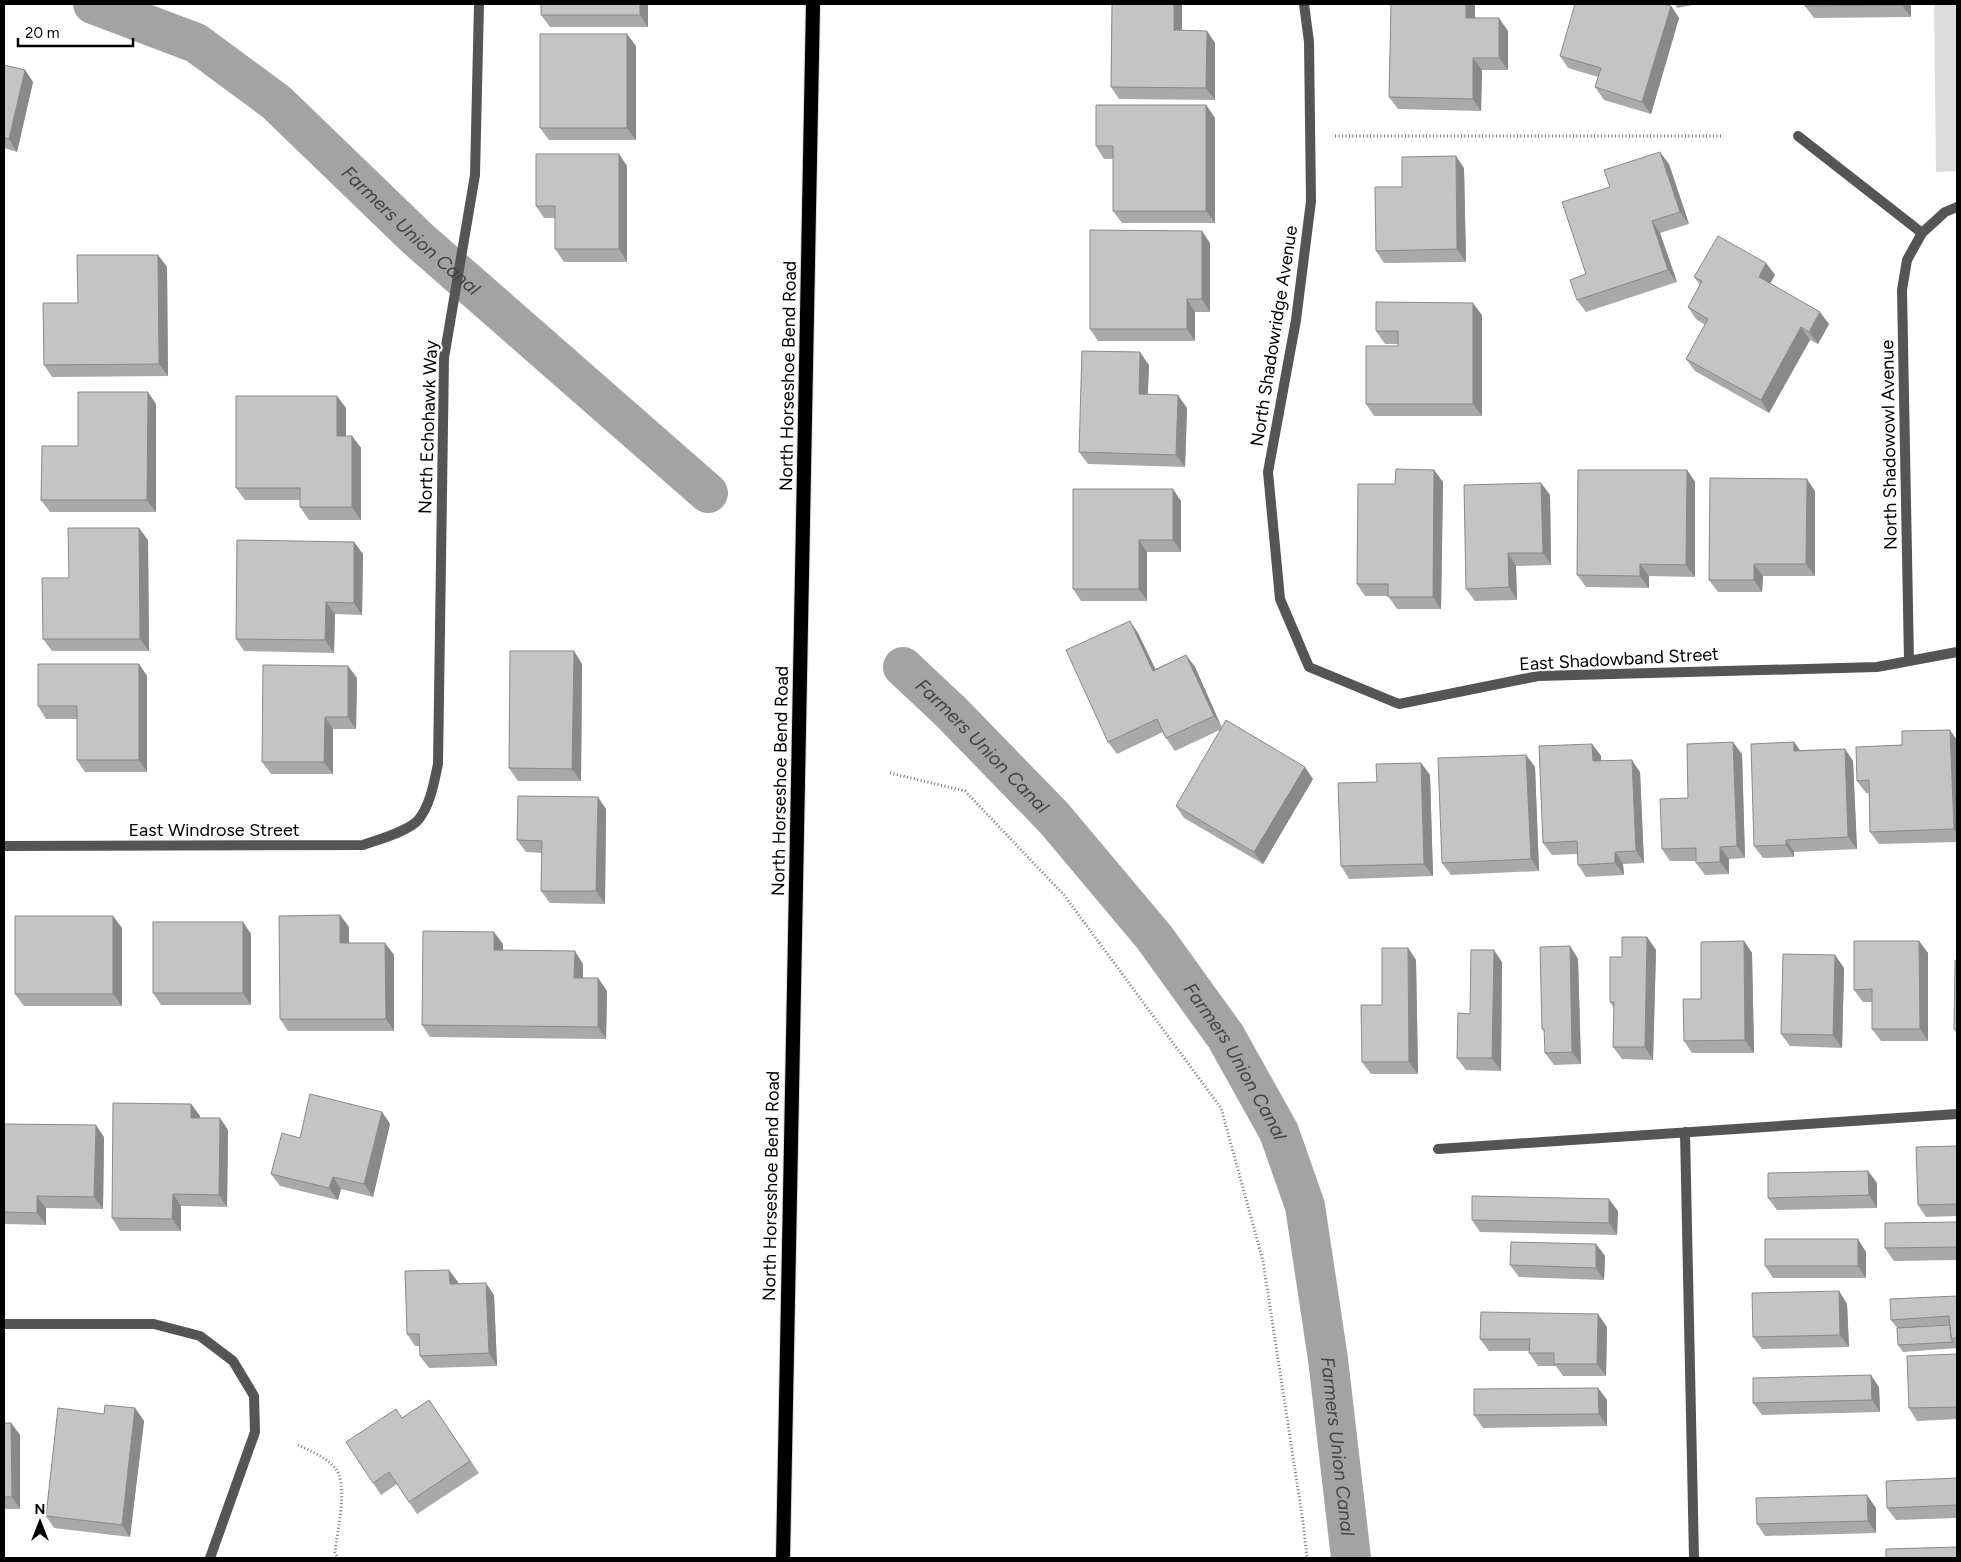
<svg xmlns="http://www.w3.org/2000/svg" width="1961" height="1562" font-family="Figtree,sans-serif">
	<rect width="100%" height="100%" fill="#fff"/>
	<path fill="#dcdcdc" d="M1934,4h23v167l-21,1z"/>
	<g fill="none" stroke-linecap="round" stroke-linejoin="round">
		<g stroke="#a3a3a3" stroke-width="40">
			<path id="s1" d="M93,4l103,39 80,59 142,137 290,254"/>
			<path id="s2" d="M903,667l48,45 103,106 100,119 72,100 53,95 26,74 23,153 23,199"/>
		</g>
		<defs>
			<path id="trunk" d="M783,1558l30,-1554"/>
		</defs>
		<use href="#trunk" stroke="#dbdbdb" stroke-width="16"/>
		<path stroke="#777" stroke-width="3" stroke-dasharray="1 2.5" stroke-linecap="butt" d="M1335,136h386
			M890,773l75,18 99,104 157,213 42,153 40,261 4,36
			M298,1445c13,6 28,12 37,23 14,16 2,63 0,84l3,6"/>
		<path stroke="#555" stroke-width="10" d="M1685,1132l9,426
			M1438,1149l519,-35"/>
		<path stroke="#555" stroke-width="10" d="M1304,4l5,38 2,159 -15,119 -28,152 12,127 29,68 90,37 139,-28 339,-9 80,-15
			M1798,136l124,97 23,-21 12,-5
			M1909,661l-7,-371 5,-30 15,-27
			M4,846l359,-1c14,-5 47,-14 56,-26 12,-16 15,-37 19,-55l6,-406 31,-183 4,-171
			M4,1324h150l46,12 33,25 21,35 1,36 -45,126"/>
		<use href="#trunk" stroke="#000" stroke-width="14"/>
	</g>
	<path fill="#a9a9a9" d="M648,4v23h-98l-9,-12z
		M1112,4h70v26l25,1 8,12v57l-96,-1 -8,-12z
		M1391,4h84v14l33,13v39h-26l-1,41 -83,-2 -9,-12z
		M1675,4h23l-21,4z
		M1911,4v13l-97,1 -9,-12z
		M1671,6l8,12 -28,96 -47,-14 -9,-13 3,-10 -30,-9 -8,-12z
		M636,46v94h-87l-9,-12z
		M4,65l21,5 8,12 -16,70 -13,-4z
		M1206,105l9,13v105h-93l-9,-12v-52h-9l-8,-13z
		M619,154l8,12v96h-63l-9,-13v-31h-11l-8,-12z
		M1669,164l20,60 -29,9 17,49 -91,30 -9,-12 9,-26 24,-87z
		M1464,168l2,94 -82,1 -8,-12 26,-64z
		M1210,243v69h-15v29h-97l-8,-12z
		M158,255l9,12 1,109 -116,1 -8,-12 34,-62z
		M1766,263l9,12 -5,8 59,41 -11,20 -8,-4 -41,73 -74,-42 -9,-12 19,-34 -9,-6 -8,-12 12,-22 -6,-8z
		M1482,315v101h-108l-8,-12 32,-58v-2h-13l-9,-13z
		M1149,365l-1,29 39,14 -2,59 -97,-3 -9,-12z
		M337,396l9,12v28h6l9,12v72h-52l-9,-13v-7h-55l-9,-12z
		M156,404v108h-106l-9,-12 37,-54z
		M1434,470l9,12 -2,127h-44l-9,-13h-23l-8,-12 38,-100z
		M1687,470l8,12v95l-46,-1v12l-63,-1 -9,-12z
		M1541,483l9,12 1,70 -35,1 1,34 -42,1 -9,-12z
		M1815,491v85h-52l-1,16h-44l-9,-12z
		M1181,501v51h-34v49h-66l-8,-12z
		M148,540l1,111h-97l-9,-12 26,-61z
		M354,542l9,12 -1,61 -27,-1 -1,39 -90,-2 -8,-12z
		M1138,633l17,36 31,-14 9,12 27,61 91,51 -50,85 -79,-46 -8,-12 46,-77 -47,22 -9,-13 -3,-6 -46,22 -9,-12z
		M574,651l8,13 -1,117h-63l-9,-13z
		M139,664l8,12v96h-62l-8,-12v-41h-31l-8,-13z
		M348,666l9,12 -1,51h-23v45h-62l-9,-12z
		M1957,740v102l-78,2 -9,-12 -1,-39h-3l-9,-12 45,-36z
		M1794,742l6,8 45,-1 8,12 4,88 -63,3v5l-31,1 -9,-12z
		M1592,744l9,12v5l39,11 4,91 -21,1 1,11 -38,2 -8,-12 -1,-11 -25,1 -9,-12z
		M1742,754l3,104 -16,1v15l-24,1 -9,-12v-2h-26l-8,-12 26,-51z
		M1526,755l9,12 4,104 -88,4 -9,-12z
		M1421,763l9,12 3,101 -84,3 -8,-13 36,-84z
		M606,809l-1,95 -55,-1 -9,-12 1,-38 -16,-1 -9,-12z
		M340,915l9,12v16h36l9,12v76h-106l-8,-12z
		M113,916l9,12v78h-98l-9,-12z
		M243,922l8,12v71h-90l-8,-12z
		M1647,937l9,13 -3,110 -31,-1 -9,-12 1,-39 -4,-6 12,-45z
		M1744,941l8,12 2,100h-62l-8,-12 17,-42z
		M1919,941l9,12v88h-47l-9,-12v-27h-9l-9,-12z
		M503,944v6l80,14v14h15l9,13 -1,48 -176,-2 -8,-12z
		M1570,946l8,13 3,105 -27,1 -9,-12v-21l-3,-3z
		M1408,948l8,12 2,114h-47l-9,-12 20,-57z
		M1835,955l9,13 -2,80 -52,-2 -9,-12z
		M1957,960v74l-3,-5z
		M1502,962l-1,109 -35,-1 -9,-12 13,-44z
		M191,1104l9,12v2h20l8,12 -1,77 -46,-1v25h-61l-8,-13z
		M382,1112l8,12 -17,73 -32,-8 -3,11 -58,-14 -9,-12 29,-36z
		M4,1124l100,13 -1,72 -57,-1v17l-42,-1z
		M1957,1146v70l-31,1 -8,-12z
		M1868,1171l9,12v25l-100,2 -9,-12z
		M1618,1211l-1,24 -137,-3 -8,-12z
		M1957,1222v38l-63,1 -9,-13z
		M1596,1244l9,12 -1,24 -85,-3 -9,-12z
		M1866,1252v26h-93l-8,-12z
		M458,1282v2l36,11 3,71 -68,2 -9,-12v-10h-5l-8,-12z
		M1839,1291l8,13 2,43 -87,2 -9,-12z
		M1957,1296v52l-54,4 -5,-7 -1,-17 -6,-8z
		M1607,1327l-1,49h-43l-7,-10h-18l-9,-13v-2h-40l-9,-12z
		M1957,1354v65l-40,2 -8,-13z
		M1879,1387l1,25 -118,3 -9,-12z
		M1598,1388l9,12v26l-124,2 -9,-13z
		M429,1400l50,73 -62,41 -20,-30 -16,11 -8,-12 29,-65z
		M135,1408l9,13 -14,116 -76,-9 -8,-12 58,-102z
		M4,1423h7l9,12v74h-16z
		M1957,1478v40l-61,2 -9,-12z
		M1876,1508v25l-111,3 -8,-12z"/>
	<path fill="#898989" d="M640,4h8v23l-8,-12z
		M1174,4h8v38l-8,-12z
		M1466,4h9v26l-9,-12z
		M1902,4h9v13l-9,-12z
		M1671,6l8,12 -28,96 -9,-12z
		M1499,18l9,13v39l-9,-12z
		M1207,31l8,12v57l-9,-12z
		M627,34l9,12v94l-9,-12z
		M1473,58l9,12 -1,41 -8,-12z
		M25,70l8,12 -16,70 -8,-13z
		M1206,105l9,13v105l-9,-12z
		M1660,152l9,12 20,60 -9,-12z
		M619,154l8,12v96l-8,-13z
		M1456,156l8,12 2,94 -9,-13z
		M1652,221l8,12 17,49 -9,-12z
		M1202,231l8,12v69l-8,-13z
		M158,255l9,12 1,109 -9,-12z
		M1766,263l9,12 -8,14 -8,-12z
		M1187,299l8,13v29l-8,-12z
		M1473,303l9,12v101l-9,-12z
		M1820,312l9,12 -11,20 -9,-12z
		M1801,327l9,13 -41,73 -8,-13z
		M1140,352l9,13 -2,41 -8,-12z
		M148,392l8,12v108l-9,-12z
		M1178,395l9,13 -2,59 -9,-12z
		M337,396l9,12v40l-9,-12z
		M352,436l9,12v72l-9,-13z
		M1434,470l9,12 -2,127 -8,-12z
		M1687,470l8,12v95l-9,-12z
		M1807,479l8,12v85l-9,-12z
		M1541,483l9,12 1,70 -8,-12z
		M1173,489l8,12v51l-8,-12z
		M139,528l9,12 1,111 -9,-12z
		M1139,540l8,12v49l-8,-12z
		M354,542l9,12 -1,61 -8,-12z
		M1508,553l8,13 1,34 -8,-13z
		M1640,564l9,12v12l-9,-12z
		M1754,564l9,12 -1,16 -8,-12z
		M326,602l9,12 -1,39 -9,-13z
		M1130,621l8,12 24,50 -9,-12z
		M574,651l8,13 -1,117 -9,-12z
		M1186,655l9,12 27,61 -8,-12z
		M139,664l8,12v96l-8,-12z
		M348,666l9,12 -1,51 -8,-12z
		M325,717l8,12v45l-9,-12z
		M1950,730l7,10v94l-3,-5z
		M1733,742l9,12 3,104 -8,-12z
		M1794,742l8,12 -8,-3z
		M1592,744l9,12 1,18 -9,-13z
		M1845,749l8,12 4,88 -9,-12z
		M1526,755l9,12 4,104 -8,-12z
		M1632,760l8,12 4,91 -8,-12z
		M1421,763l9,12 3,101 -9,-12z
		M1305,767l8,12 -50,85 -9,-12z
		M598,797l8,12 -1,95 -9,-13z
		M1786,840l8,12v5l-8,-12z
		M1720,847l9,12v15l-9,-12z
		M1615,852l8,12 1,11 -9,-12z
		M340,915l9,12v28l-9,-12z
		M113,916l9,12v78l-9,-12z
		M243,922l8,12v71l-8,-12z
		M494,932l9,12 -1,18 -8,-12z
		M1647,937l9,13 -3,110 -8,-13z
		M1744,941l8,12 2,100 -9,-13z
		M1919,941l9,12v88l-8,-12z
		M385,943l9,12v76l-8,-12z
		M1570,946l8,13 3,105 -9,-12z
		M1408,948l8,12 2,114 -9,-12z
		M1494,950l8,12 -1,109 -9,-13z
		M575,951l8,13v26l-9,-12z
		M1835,955l9,13 -2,80 -9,-13z
		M598,978l9,13 -1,48 -8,-12z
		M191,1104l9,12v14l-9,-12z
		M382,1112l8,12 -17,73 -9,-13z
		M220,1118l8,12 -1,77 -8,-12z
		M96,1125l8,12 -1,72 -9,-12z
		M1868,1171l9,12v25l-8,-13z
		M333,1177l8,12 -3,11 -9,-12z
		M173,1194l8,12v25l-9,-12z
		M37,1196l9,12v17l-9,-12z
		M1609,1199l9,12 -1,24 -8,-12z
		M1858,1239l8,13v26l-8,-12z
		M1596,1244l9,12 -1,24 -8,-12z
		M449,1270l9,12v14l-8,-12z
		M486,1283l8,12 3,71 -8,-13z
		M1839,1291l8,13 2,43 -9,-12z
		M1598,1314l9,13 -1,49 -9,-12z
		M1871,1375l8,12 1,25 -8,-12z
		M1598,1388l9,12v26l-8,-12z
		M135,1408l9,13 -14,116 -8,-12z
		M11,1423l9,12v74l-8,-12z
		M1867,1495l9,13v25l-8,-12z"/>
	<path fill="#c4c4c4" stroke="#898989" d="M541,4h99v11h-99z
		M1112,4h62v26l33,1 -1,57 -95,-1z
		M1391,4h75v14h33v40h-26v41l-84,-2z
		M1575,4h88l8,2 -29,96 -47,-15 6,-19 -41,-12z
		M1805,4h97v1l-97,1z
		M540,34h87v94h-87z
		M4,65l21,5 -16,69 -5,-1z
		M1096,105h110v106h-93v-65h-17z
		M1660,152l20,60 -28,9 16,49 -91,30 -7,-20 16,-6 -24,-72 48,-15 -6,-17z
		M536,154h83v95h-64v-43h-19z
		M1456,156l1,93 -81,2 -1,-64h27v-30z
		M1090,230l112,1v68h-15v30h-97z
		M1718,236l48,27 -7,14 61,35 -11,20 -8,-5 -40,73 -75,-41 22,-40 -20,-12 14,-26 -8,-4z
		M77,255h81l1,109 -115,1 -1,-62h35z
		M1376,302l97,1v101h-107v-58h32v-15h-22z
		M1082,351l58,1 -1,42 39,1 -2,60 -97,-3z
		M78,392h70l-1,108h-106l1,-54h36z
		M236,396h101v40h15v71h-52v-19h-64z
		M1396,469l38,1 -1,127h-45v-13h-31l1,-100h37z
		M1578,470h109l-1,95 -46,-1v12l-63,-1z
		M1710,478l97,1 -1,85h-52v16h-45z
		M1541,483l2,70h-35l1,34 -43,2 -2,-104z
		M1073,489h100v51h-34v49h-66z
		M68,528h71l1,111h-97l-1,-61h27z
		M237,540l117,2v61l-28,-1 -1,38 -89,-1z
		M1130,621l23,50 33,-16 28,61 -48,22 -9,-19 -49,23 -42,-92z
		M510,651h64l-2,118 -63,-1z
		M38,664h101v96h-62v-54h-39z
		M263,665l85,1v51h-23l-1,45h-62z
		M1226,720l79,47 -51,85 -78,-46z
		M1950,730l4,99 -84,3 -1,-52 -12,1 -1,-34 46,-2v-14z
		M1733,742l4,104 -17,1v15l-24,1v-15l-34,1 -2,-50 28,-1 -1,-54z
		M1794,742v9l51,-2 3,88 -62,3v5l-32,1 -3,-102z
		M1592,744l1,17 39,-1 4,91 -21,1v11l-37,2 -1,-24 -34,2 -4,-97z
		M1526,755l5,104 -89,4 -4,-105z
		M1421,763l3,101 -83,2 -3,-83 39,-1 -1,-18z
		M518,796l80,1 -2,94h-55l1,-50 -25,-1z
		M340,915v28h45l1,76h-106l-1,-103z
		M15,916h98v78h-98z
		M153,922h90v71h-90z
		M423,931l71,1v18l81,1 -1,27h24v49l-176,-2z
		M1622,937h25l-2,110h-32l1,-45h-4v-45h12z
		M1744,941l1,99 -61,1 -1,-42h18v-57z
		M1854,941h65l1,88h-48v-40l-18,1z
		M1570,946l2,106 -27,1 -1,-24h-2l-2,-82z
		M1382,948h26l1,114h-47l-1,-57h21z
		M1471,950h23l-2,108h-35l1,-45 12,1z
		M1783,954l52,1 -2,80 -52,-1z
		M1955,960h2v69h-3z
		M310,1094l72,18 -18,72 -31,-7 -4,11 -58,-14 11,-41 18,5z
		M113,1103l78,1v14h29l-1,77 -46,-1 -1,25 -60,-1z
		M4,1124l92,1 -2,72 -57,-1v17l-33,-1z
		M1957,1146v58l-39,1 -2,-58z
		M1868,1171l1,24 -101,3v-25z
		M1472,1196l137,3v24l-137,-3z
		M1957,1222v25l-72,1v-25z
		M1765,1239h93v27h-93z
		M1511,1242l85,2v24l-86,-3z
		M449,1270l1,14 36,-1 3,70 -69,3 -1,-22h-12l-2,-63z
		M1839,1291l1,44 -87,2 -1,-44z
		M1957,1296v42h-6l-2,-22 -58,4 -1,-21z
		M1481,1312l117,2 -1,50h-43v-11h-25l1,-14h-50z
		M1950,1325l1,13 2,4 -55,3 -1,-17z
		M1957,1354v53l-48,1 -2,-52z
		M1871,1375l1,25 -119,3v-25z
		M1598,1388l1,26 -125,1v-26z
		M429,1400l41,61 -61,41 -20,-30 -16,11 -27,-41 50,-33 6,9z
		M105,1405l30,3 -13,117 -76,-9 12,-108 46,6z
		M4,1423h7l1,74h-8z
		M1957,1478v27l-70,3 -1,-27z
		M1867,1495l1,26 -111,3 -1,-26z
		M1957,1547v11h-71v-9z"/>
	<g text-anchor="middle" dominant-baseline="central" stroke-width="4" stroke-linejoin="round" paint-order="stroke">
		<g font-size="18" fill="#000" stroke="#fff">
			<text transform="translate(1274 336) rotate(-81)">North Shadowridge Avenue</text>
			<text transform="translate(788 376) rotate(-89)">North Horseshoe Bend Road</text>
			<text transform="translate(428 427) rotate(-88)">North Echohawk Way</text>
			<text transform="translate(1889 445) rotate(-91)">North Shadowowl Avenue</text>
			<text transform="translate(1619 659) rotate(-3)">East Shadowband Street</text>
			<text transform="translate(780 781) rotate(-89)">North Horseshoe Bend Road</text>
			<text x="214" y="830">East Windrose Street</text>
			<text transform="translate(771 1186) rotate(-89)">North Horseshoe Bend Road</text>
		</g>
		<g font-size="19" font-style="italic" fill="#444" stroke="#fff">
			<text stroke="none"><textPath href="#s1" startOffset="396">Farmers Union Canal</textPath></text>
			<text stroke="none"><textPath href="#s2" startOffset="112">Farmers Union Canal</textPath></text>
			<text stroke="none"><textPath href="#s2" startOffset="518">Farmers Union Canal</textPath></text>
			<text stroke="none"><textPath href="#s2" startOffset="922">Farmers Union Canal</textPath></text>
		</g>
	</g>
	<rect width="1961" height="1562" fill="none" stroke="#000000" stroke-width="10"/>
	<g transform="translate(40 1522)" stroke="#ffffff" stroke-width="4" paint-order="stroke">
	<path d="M0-4L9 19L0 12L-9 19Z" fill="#000000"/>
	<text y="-8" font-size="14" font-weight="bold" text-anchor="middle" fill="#000000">N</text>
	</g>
	<path d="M18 38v8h115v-8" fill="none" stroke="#000000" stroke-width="2.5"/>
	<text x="25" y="38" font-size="15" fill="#000000" stroke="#ffffff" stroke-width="4" paint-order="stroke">20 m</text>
</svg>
